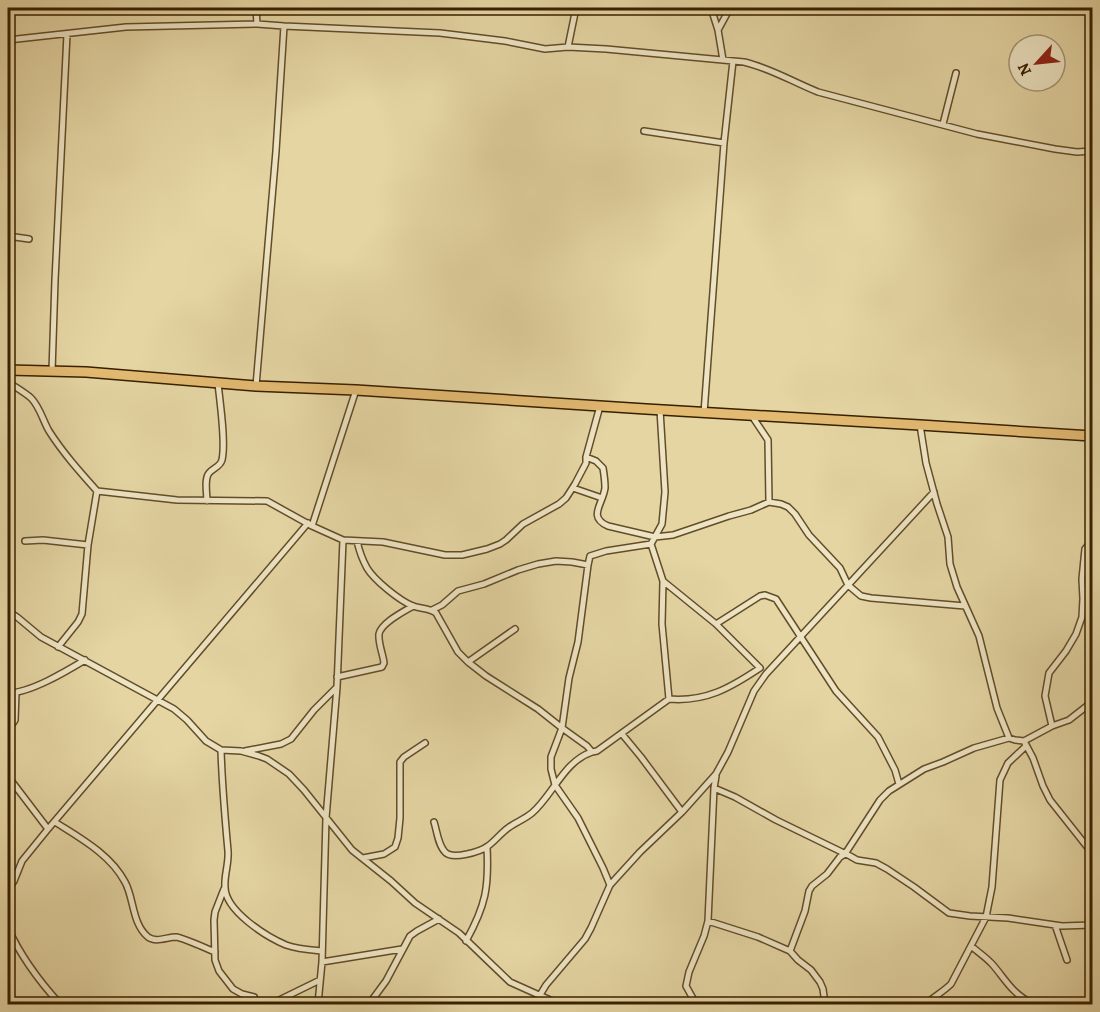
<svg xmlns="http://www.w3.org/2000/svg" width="1100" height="1012" font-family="Alegreya,serif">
	<rect width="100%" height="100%" fill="#e4d5a3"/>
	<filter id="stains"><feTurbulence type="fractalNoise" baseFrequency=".00333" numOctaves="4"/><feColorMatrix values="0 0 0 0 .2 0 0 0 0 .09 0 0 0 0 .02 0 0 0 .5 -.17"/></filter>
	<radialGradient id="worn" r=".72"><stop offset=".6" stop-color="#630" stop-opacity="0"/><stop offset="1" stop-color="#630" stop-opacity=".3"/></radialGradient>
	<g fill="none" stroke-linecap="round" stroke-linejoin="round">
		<defs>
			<path id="minor" d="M256,8l1,16
				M711,8l7,22 5,30
				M718,30l12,-22
				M8,40l118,-13 131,-3 27,2 156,7 65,8 40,8 23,-2 38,2 138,13c26,6 49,20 74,30l159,42 78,15 22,3 15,-1
				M568,47l8,-39
				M943,124l13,-51
				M644,131l80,12
				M8,236l21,3
				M52,371l3,-91 12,-246
				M8,382c7,5 16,10 23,16 9,9 12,23 18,33 14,22 31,41 48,60l80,9 90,1 45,25 31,14 40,2 62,13h17l25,-6 13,-5 6,-4 17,-16 36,-20 7,-6 9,-14 11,-21v-6l14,-51
				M256,386l20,-235 8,-125
				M704,413l20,-270 9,-82
				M752,416l16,24 1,62
				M920,425l6,38 11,41 11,33 2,27 7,23 22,49 18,72 12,30
				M586,457l10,4 7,7c1,6 2,13 2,20 -2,16 -18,29 3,38l47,11 18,-2 56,-19 22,-6 18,-8 12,2 7,3 7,7 14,21 31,33 8,17 13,11 10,2 94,8
				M573,488l29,10
				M1092,497v27
				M207,501c0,-7 -3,-22 2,-28 4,-5 11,-6 13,-13 4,-18 -2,-57 -4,-77
				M312,526l44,-136
				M25,541l18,-1 45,5
				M357,541c2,9 5,18 10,27 7,12 33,33 46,38 8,3 16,2 23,7l22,39 10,10 18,14 52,33 24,19 25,18 5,6 5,-1 72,-52c37,3 61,-11 91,-31
				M651,544l12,37 -1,43 7,75
				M663,581l53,43 44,44
				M432,610l10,-5 16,-14 26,-7 34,-14 20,-6 18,-3 16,1 16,3
				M8,611l9,6 24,20 133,72 13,11 19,21 15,9 20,1 18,5 8,3 22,15 15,16 48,60 39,31 24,22 44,30 51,49 49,22
				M716,624l44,-28 5,-1 11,4 60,92 42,46 17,33 4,14
				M58,647l20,-25 4,-8 6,-69 9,-54
				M468,662l47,-33
				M337,677l45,-10 2,-4c-1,-9 -6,-20 -5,-29 2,-11 24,-22 34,-28
				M8,693c22,0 57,-21 77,-33
				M8,724l5,-1 2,-3 1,-27
				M1052,726l-7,-30 4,-23 17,-22 10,-17 6,-17 1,-18 -1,-20 3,-30 7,-8
				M622,734l19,23 41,55
				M1025,743l8,15 10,28 7,14 42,53
				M221,750c1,34 4,68 7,101 1,13 -4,24 -3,36 0,24 42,50 61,58 11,4 25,5 36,6
				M245,751l36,-7 10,-5 23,-29 23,-23 6,-147
				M8,782l5,1 35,46
				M714,788l21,9 41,23 74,36 7,4 19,3 11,6 27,18 35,26 21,3 38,2 54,8 30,-1
				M55,822c25,16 55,32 70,60 9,16 7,42 23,55 8,6 19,0 28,0 8,1 29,11 39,15
				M434,822c3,9 4,23 11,30 7,8 35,0 43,-6 7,-5 13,-13 20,-18 8,-6 17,-9 24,-15 21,-18 32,-52 60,-61
				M363,858l21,-4 11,-7 3,-9 2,-20v-56l4,-5 21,-14
				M610,885l-7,-17 -25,-50 -23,-33 -4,-16v-12l11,-29 7,-50 9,-36 10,-77 2,-9 16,-5 45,-7 11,-20 3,-32 -5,-82
				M8,889l6,-8 8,-20 26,-32 260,-306
				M224,889l-9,23 -1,8 1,40 4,11 14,18 9,5 12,3
				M708,921l50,16 32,14 8,9 13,10 9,12 3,7 2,15
				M1055,925l12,35
				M8,928c13,29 31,53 52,76
				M466,941c20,-36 23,-54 21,-94
				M971,946c7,6 16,12 22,19 15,18 19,28 40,39
				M790,951l15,-40 4,-20 3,-5 15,-12 13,-17 5,-3 35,-54 9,-9 35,-22 19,-7 31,-14 35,-10 6,2 9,1 28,-15 17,-6 23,-18
				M322,962l80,-13
				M271,1004l49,-24
				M318,1004l4,-42 4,-144 11,-131
				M369,1004l17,-23 24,-45 7,-5 22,-12
				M537,1004l3,-9 6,-10 39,-46 6,-11 19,-43 30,-33 42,-40 34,-38 12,-22 26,-61 12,-17 168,-182
				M696,1004l-10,-18 3,-14 15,-36 4,-15 6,-133 2,-12
				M926,1004c7,-7 17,-12 25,-20l35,-67 6,-30 8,-107 8,-17 18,-17"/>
			<path id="primary" d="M8,370l78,2 170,14 100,4 290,19 274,16 172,11"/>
		</defs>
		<use href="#minor" stroke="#634c29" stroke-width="8"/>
		<use href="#primary" stroke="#381f00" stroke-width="12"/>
		<use href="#minor" stroke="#ede4c3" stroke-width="5"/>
		<use href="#primary" stroke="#e2ba72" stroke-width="9"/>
	</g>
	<rect width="1100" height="1012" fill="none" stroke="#e4d5a3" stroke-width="30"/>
	<rect x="9" y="9" width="1082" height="994" fill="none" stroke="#381f00" stroke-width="3"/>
	<rect x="15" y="15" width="1070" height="982" fill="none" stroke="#381f00" stroke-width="1.5"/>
	<g transform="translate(1037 63) rotate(243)"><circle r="28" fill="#ede4c3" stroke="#a59575" stroke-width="1.5"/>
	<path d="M0-4.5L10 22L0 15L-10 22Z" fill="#8f2418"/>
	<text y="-9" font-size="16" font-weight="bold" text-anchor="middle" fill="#381f00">N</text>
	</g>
	<rect width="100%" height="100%" filter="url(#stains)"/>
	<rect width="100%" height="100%" fill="url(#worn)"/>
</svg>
